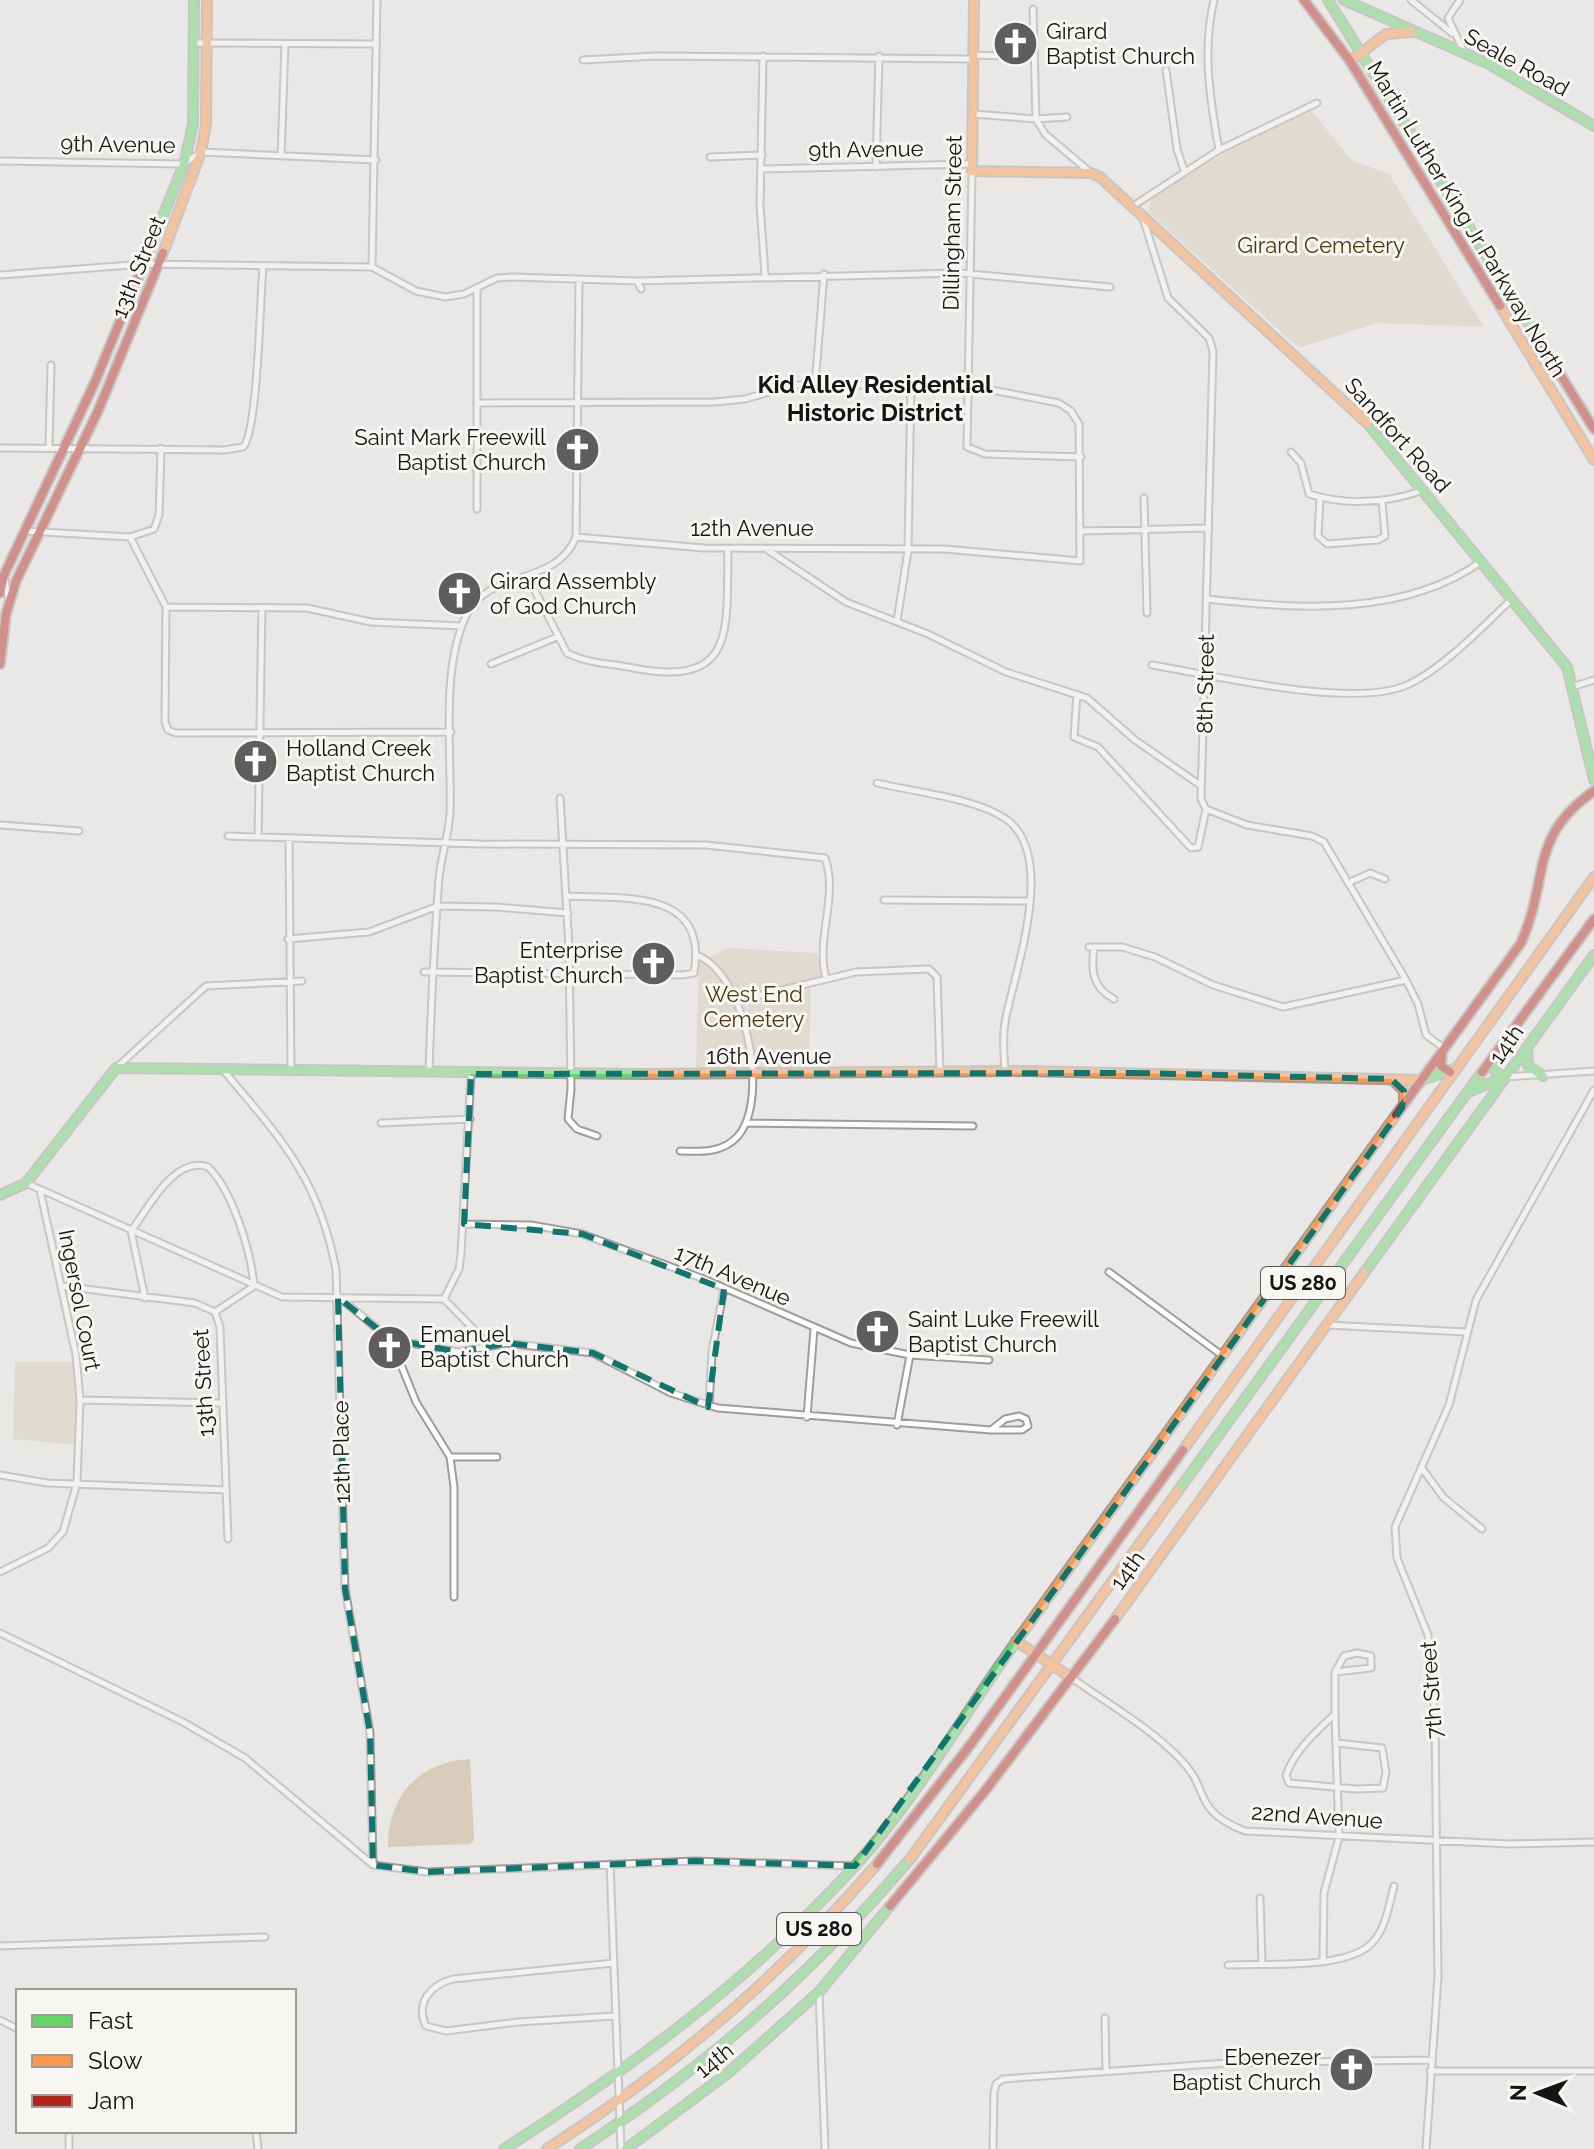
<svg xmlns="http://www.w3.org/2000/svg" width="1594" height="2149" font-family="Raleway,sans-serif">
	<rect width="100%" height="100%" fill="#eae8e6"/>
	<path fill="#d6ccb9" d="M1312,111l39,49 38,14 95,153 -107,-4 -78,25 -151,-136 3,-13 84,-53z
		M728,948l89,5 5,23 -11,4 -2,91 -113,-1 3,-108z
		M15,1362h58l4,83 -64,-6z
		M470,1759l4,81 -4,4 -82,3c0,-51 30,-85 82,-88z"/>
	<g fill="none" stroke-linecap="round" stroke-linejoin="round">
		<defs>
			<path id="street" d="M1214,0c-12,49 -4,100 5,150
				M1411,0l41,33
				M1460,0l-12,18 16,34
				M1033,9l3,110 9,15 45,38
				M194,43l182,1
				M973,55l61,2
				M763,56l-3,149 5,70
				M583,60l73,-4 317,3
				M1166,70l11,79 7,21
				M973,114l63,5 31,-2
				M281,156l4,-112
				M710,157l52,-2
				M0,161l184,3 17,-12 175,8
				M876,167l3,-111
				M761,169l211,-5
				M972,171l-5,276 18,7 96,3
				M1133,206l86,-56 98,-47
				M1142,215l26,83 41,40 4,13 -12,448 5,10 41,16 65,11 12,6 82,138 12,24 8,31 19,14
				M372,267l5,-267
				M0,275l144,-11 228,3 44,24 29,6 19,-3 33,-16 16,-1 124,4 323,-8 150,14
				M637,281l4,8
				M815,385l9,-111
				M478,403l237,-1 30,-3 49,-14h172l93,18 12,8 8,13 1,137 -136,-12 -240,-1 -128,-11
				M49,446l2,-81
				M0,448l224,2 19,-3c15,-14 17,-150 20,-180
				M1291,452l10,11 8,31c39,12 78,9 115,-4
				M1320,497l-2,39 9,8 51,-4 7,-4 -3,-34
				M1144,498l3,115
				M477,509v-221
				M25,531l105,6 24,-8 5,-14 2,-67
				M1080,531l129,-3
				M130,537l36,70 -1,115 3,8 8,3 275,-1
				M766,549l80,53 82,32 78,38 81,26 48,42 65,45
				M528,577l39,76c19,10 46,11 66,15 106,21 93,-42 95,-120
				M5,580l4,21
				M1207,599c91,10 197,18 275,-38
				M166,607l141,1 64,14 91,4
				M897,621l11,-70 3,-168
				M491,664l66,-27
				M1152,665c60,10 201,44 255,20 36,-16 76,-59 105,-86
				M1575,686l19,-6
				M1077,694l-3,43 24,10 93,101 7,-1 8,-38
				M877,783c37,9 99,15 129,36 51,36 10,149 0,198 -4,18 -2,36 -1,54
				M560,798l9,149 2,142 -3,30 9,10 20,7
				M0,825l79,6
				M228,836l252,8 226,1 119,13c14,37 -10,82 1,120
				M258,836l4,-228
				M289,838l2,234
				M1348,883l22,-10 15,6
				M884,900l144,1
				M288,939l81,-7 69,-26 58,1 72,6
				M1089,947h33l33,10 58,28 70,22 123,-27
				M1094,947c-3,24 -2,40 20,52
				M424,972l258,3 12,-2c15,-85 -70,-74 -127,-77
				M736,1001l120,-29 73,-3 8,8 3,95
				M116,1068l90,-82 96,-5
				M224,1071c58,69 95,108 112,199l9,319 25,144 3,131
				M429,1073c2,-65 5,-130 10,-195 2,-22 10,-43 11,-66 2,-60 -10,-144 17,-198 24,-46 89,-27 109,-77l3,-258
				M1505,1077l89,-6
				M381,1123l89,-4
				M747,1123l226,3
				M680,1151c21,1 43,2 58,-15 33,-39 7,-164 -42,-181
				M26,1183l256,114 162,2
				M464,1224l67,1 51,9 122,45 147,64 59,12 79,5
				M1109,1272l114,84
				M62,1286l133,17 20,9
				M339,1297l51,42 69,13 48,-9 86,10 78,40 47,15 273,22
				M145,1298l-14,-67c17,-22 43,-76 77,-64 25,24 43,85 46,119
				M444,1299l15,-30 2,-15 10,-180
				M444,1299l46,47
				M215,1312l5,15 8,212
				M215,1312l39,-26
				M1327,1325l139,7
				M391,1340l25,62 34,55 4,30v110
				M80,1400l142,3
				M709,1406l3,-55 12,-62
				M1019,1416l7,3 2,7 -6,4h-31l14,-11z
				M807,1417l7,-88
				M897,1425l13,-70
				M450,1457h47
				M1421,1467l22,30 39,32
				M0,1475l47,8 179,7
				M0,1572l48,-24 15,-16 14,-49 3,-83 -4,-45 -36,-165
				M0,1633l183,89 62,36 128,107 54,7 268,-11 159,5
				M1357,1653l14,3v12l-36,4 9,-16z
				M1335,1672v42c-19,18 -40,36 -49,61l3,8 67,6 27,-1 3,-16 -4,-24 -45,-5
				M1072,1678c36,26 79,50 109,82 30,30 10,50 64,71l264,13 85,-2
				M610,1864l11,285
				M1260,1898l2,65
				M0,1946l265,-9
				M1323,1960l1,-67 15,-56 -4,-122
				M614,1963l-161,16c-22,6 -38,23 -27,47l20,5 72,-9 97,-6
				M1228,1965c37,-2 119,5 144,-22 14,-15 17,-38 22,-57
				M819,1992l6,157
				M1105,2018l1,52
				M0,2020l18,9
				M1430,2071h164
				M256,2131l2,18
				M69,2149v-18
				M993,2149l1,-57 2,-8 7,-5 224,-16 205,-3
				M1426,2149l12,-172 -3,-258 -7,-84 -31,-77 -2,-31 54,-122 27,-105 118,-210"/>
			<path id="fast" d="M1328,0l209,337
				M1344,0l145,64 105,62
				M146,258l38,-94 9,-40 1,-124
				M1368,424l199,243 27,113
				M1527,1047l1,19 15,10
				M1422,1080l35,-12
				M1471,1091l33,-14 -9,-6 -1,-12
				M0,1195l26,-12 90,-115 528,6
				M1364,1273l230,-318
				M1178,1491l304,-419
				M504,2149c128,-82 246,-169 350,-282 64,-70 111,-156 167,-232
				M580,2149c130,-86 228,-171 330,-290
				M626,2149l102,-76 91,-81 71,-86"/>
			<path id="slow" d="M974,0l-2,171 119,2 9,4 268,247
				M1350,61l36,-27 25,-2
				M163,253l38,-101 5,-28 1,-124
				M1500,306l94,154
				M644,1074l381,-3 397,9
				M1393,1080l11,11v12
				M1183,1450l411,-573
				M1115,1619l249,-346
				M1021,1635l375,-520
				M1016,1641l56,37
				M910,1859l268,-368
				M547,2149c124,-80 234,-173 330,-285"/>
			<path id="jam" d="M1304,0l46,61 150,245
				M1537,337l57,92
				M0,593l4,-18 91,-193 51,-124
				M0,664l6,-50 10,-33 82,-170 65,-158
				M1442,1053l-1,13 9,6
				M1482,1072l112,-153
				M1396,1115l125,-172c29,-65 7,-106 73,-152
				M877,1864l94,-120 212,-294
				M890,1906l95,-115 130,-172"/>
		</defs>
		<use href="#street" stroke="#9f9d9c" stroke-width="9"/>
		<use href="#fast" stroke="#9f9d9c" stroke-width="12"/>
		<use href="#slow" stroke="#9f9d9c" stroke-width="12"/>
		<use href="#jam" stroke="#9f9d9c" stroke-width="12"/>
		<use href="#street" stroke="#fcfcfb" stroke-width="5"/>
		<use href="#fast" stroke="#63d668" stroke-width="8"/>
		<use href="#slow" stroke="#ff974d" stroke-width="8"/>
		<use href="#jam" stroke="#b3261e" stroke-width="8"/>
	</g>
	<path d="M0 0H1594V2149H0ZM1134,1073l257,6 13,12 -2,17 -547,758 -160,-5 -268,11 -54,-7 -3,-132 -25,-144 -7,-292 52,42 69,13 48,-9 86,10 115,54 16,-118 -142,-55 -118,-10 7,-150z" fill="#eae8e6" fill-opacity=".55" fill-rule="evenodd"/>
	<path fill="none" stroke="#0f766e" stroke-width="6" stroke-dasharray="16 10" stroke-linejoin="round" d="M1134,1073l257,6 13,12 -2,17 -547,758 -160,-5 -268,11 -54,-7 -3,-132 -25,-144 -7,-292 52,42 69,13 48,-9 86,10 115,54 16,-118 -142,-55 -118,-10 7,-150z"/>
	<defs>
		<symbol id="church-disc" viewBox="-11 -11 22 22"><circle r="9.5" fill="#605e5d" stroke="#f8f6f2"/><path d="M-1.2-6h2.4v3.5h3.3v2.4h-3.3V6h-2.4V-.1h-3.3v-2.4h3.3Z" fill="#fff"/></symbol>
	</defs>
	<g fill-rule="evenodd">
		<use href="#church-disc" x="990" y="18" width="51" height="51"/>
		<use href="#church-disc" x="552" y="424" width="51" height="51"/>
		<use href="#church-disc" x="434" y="568" width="51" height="51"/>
		<use href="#church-disc" x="230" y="736" width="51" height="51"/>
		<use href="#church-disc" x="628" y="938" width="51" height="51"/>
		<use href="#church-disc" x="852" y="1306" width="51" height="51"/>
		<use href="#church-disc" x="364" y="1322" width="51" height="51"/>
		<use href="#church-disc" x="1326" y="2044" width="51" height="51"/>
	</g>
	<g text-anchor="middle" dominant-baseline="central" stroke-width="6" stroke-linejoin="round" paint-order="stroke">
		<g fill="#f8f6f2" stroke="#595856" stroke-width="2">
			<rect x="1261" y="1267" width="84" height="32" rx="6"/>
			<rect x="777" y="1913" width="84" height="32" rx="6"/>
		</g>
		<g font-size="20" font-weight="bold" fill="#151413">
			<text x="1303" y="1283">US 280</text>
			<text x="819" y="1929">US 280</text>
		</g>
		<g font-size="22" fill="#151413" stroke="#f8f6f2" text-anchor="start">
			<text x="1046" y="31">Girard<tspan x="1046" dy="25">Baptist Church</tspan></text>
			<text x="546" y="437" text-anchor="end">Saint Mark Freewill<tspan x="546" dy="25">Baptist Church</tspan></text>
			<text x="490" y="581">Girard Assembly<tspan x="490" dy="25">of God Church</tspan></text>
			<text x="286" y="748">Holland Creek<tspan x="286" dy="25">Baptist Church</tspan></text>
			<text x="623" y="950" text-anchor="end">Enterprise<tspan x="623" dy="25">Baptist Church</tspan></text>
			<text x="908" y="1319">Saint Luke Freewill<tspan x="908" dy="25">Baptist Church</tspan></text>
			<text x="420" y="1334">Emanuel<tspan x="420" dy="25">Baptist Church</tspan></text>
			<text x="1321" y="2057" text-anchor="end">Ebenezer<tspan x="1321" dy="25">Baptist Church</tspan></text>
		</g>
		<g font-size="22" fill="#151413" stroke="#f8f6f2">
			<text transform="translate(1517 62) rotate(29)">Seale Road</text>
			<text transform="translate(118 144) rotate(1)">9th Avenue</text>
			<text transform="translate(866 149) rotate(-1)">9th Avenue</text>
			<text transform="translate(1467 219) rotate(59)">Martin Luther King Jr Parkway North</text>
			<text transform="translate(952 223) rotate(-89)">Dillingham Street</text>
			<text transform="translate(138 267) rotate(-68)">13th Street</text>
			<text transform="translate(1398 435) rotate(48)">Sandfort Road</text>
			<text x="752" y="528">12th Avenue</text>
			<text transform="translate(1205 684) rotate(-89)">8th Street</text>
			<text transform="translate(1506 1044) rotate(-55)">14th</text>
			<text x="769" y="1056">16th Avenue</text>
			<text transform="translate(733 1275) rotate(23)">17th Avenue</text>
			<text transform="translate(80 1300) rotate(79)">Ingersol Court</text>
			<text transform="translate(203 1383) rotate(-93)">13th Street</text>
			<text transform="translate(341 1452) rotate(-91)">12th Place</text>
			<text transform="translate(1127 1570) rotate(-54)">14th</text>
			<text transform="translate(1431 1690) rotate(-94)">7th Street</text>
			<text transform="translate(1317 1816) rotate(4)">22nd Avenue</text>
			<text transform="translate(714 2060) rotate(-39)">14th</text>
		</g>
		<g font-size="22" fill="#4b390a" stroke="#f8f6f2">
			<text x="1321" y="245">Girard Cemetery</text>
			<text x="754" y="994">West End<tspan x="754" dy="25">Cemetery</tspan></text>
		</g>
		<g font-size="24" font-weight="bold" fill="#151413" stroke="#f8f6f2">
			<text x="875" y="384">Kid Alley Residential<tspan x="875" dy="28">Historic District</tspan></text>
		</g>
	</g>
	<rect x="16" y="1989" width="280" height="144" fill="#f8f6f2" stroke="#9d9c99" stroke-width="2"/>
	<rect x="32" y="2015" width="40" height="12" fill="#63d668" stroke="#9d9c99" stroke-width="2"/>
	<text x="88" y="2029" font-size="24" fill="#151413">Fast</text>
	<rect x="32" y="2055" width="40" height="12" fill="#ff974d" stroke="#9d9c99" stroke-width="2"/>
	<text x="88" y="2069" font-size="24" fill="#151413">Slow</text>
	<rect x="32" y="2095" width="40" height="12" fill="#b3261e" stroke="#9d9c99" stroke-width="2"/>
	<text x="88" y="2109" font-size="24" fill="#151413">Jam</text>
	<g transform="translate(1538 2093) rotate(271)" stroke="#f8f6f2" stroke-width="6" paint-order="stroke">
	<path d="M0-6L14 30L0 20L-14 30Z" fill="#151413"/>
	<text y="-12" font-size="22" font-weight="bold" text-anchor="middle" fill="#151413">N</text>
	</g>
</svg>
